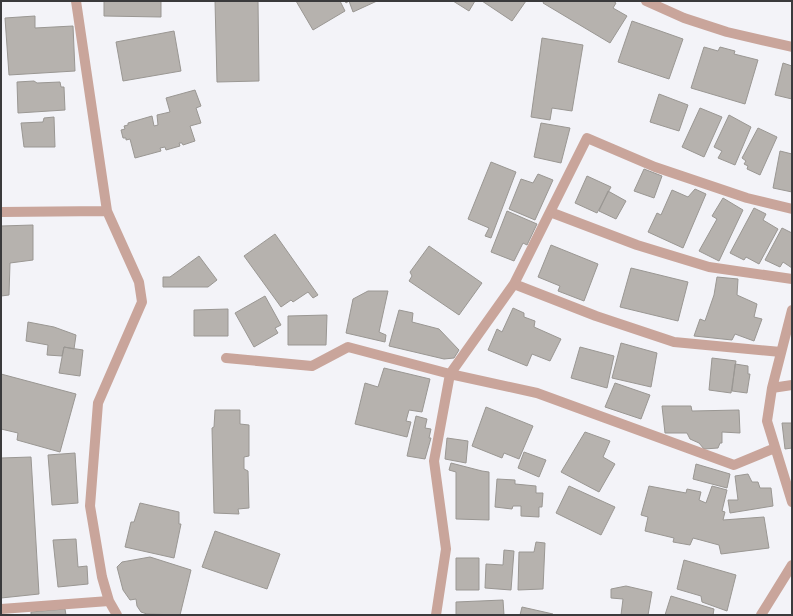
<svg xmlns="http://www.w3.org/2000/svg" width="793" height="616" font-family="'Titillium Web',sans-serif">
	<rect width="100%" height="100%" fill="#f3f3f8"/>
	<path fill="#b6b2ae" stroke="#9a9793" d="M104,1h57v16l-57,-1z
		M215,1h43l1,80 -42,1z
		M296,1h44l5,10 -32,19z
		M345,1h32l-24,11 -4,-11 -3,2z
		M453,1h22l-6,10z
		M482,1h44l-14,20z
		M544,1h69l3,2 -3,5 14,8 -17,27 -67,-40z
		M35,16v12l38,-2 2,45 -66,4 -4,-57z
		M632,21l51,18 -14,40 -51,-17z
		M174,31l7,40 -58,10 -7,-39z
		M542,38l41,7 -11,66 -20,-3 -2,12 -19,-3z
		M704,47l14,4 2,-4 15,4 -1,3 24,6 -13,44 -54,-16z
		M783,63l9,3v33l-17,-4z
		M34,81l3,2 23,-1 1,5h3l1,23 -47,3 -1,-31z
		M195,90l6,16 -5,2 5,15 -11,3 5,15 -12,4 -1,-2h-3l1,3 -14,4 -1,-3 -5,1 1,3 -26,7 -5,-19 -4,1v-2h-3l-2,-8 4,-1 -1,-3 4,-1v-2l24,-7 2,10 4,-1 -1,-10 13,-3 -4,-14z
		M659,94l29,11 -9,26 -29,-9z
		M700,108l22,9 -18,40 -22,-10z
		M729,115l22,12 -16,38 -17,-7 4,-7 -8,-4z
		M54,117l1,30h-31l-3,-24 22,-1 1,-4z
		M541,123l29,5 -9,35 -27,-6z
		M758,128l19,9 -17,38 -13,-6 1,-3 -4,-2 2,-3 -4,-3z
		M780,151l12,3v38l-19,-4z
		M491,162l25,10 -25,66 -6,-2 4,-8 -21,-9z
		M644,169l18,7 -8,22 -20,-7z
		M538,174l15,6 -18,40 -26,-11 12,-30 12,4z
		M587,176l24,11 -14,26 -22,-10z
		M695,189l11,5 -23,54 -35,-16 9,-19 4,2 11,-25 16,7z
		M608,191l18,10 -10,18 -17,-8z
		M723,198l20,12 -24,51 -20,-10 18,-32 -5,-3z
		M754,208l12,6 -3,6 15,9 -19,35 -13,-7 -2,3 -14,-7z
		M507,211l30,13 -10,21 -4,-2 -9,18 -23,-9z
		M33,225v35l-23,3 -1,32 -8,1v-70z
		M782,228l10,5v35l-9,-6 -3,5 -15,-7z
		M275,234l43,61 -5,3 -5,-6 -15,10 -2,-2 -10,7 -37,-51z
		M551,245l47,19 -14,37 -26,-10 2,-5 -22,-9z
		M429,246l53,37 -23,32 -50,-34 3,-5 -2,-4z
		M199,256l18,24 -9,7h-45v-10h7z
		M631,268l57,14 -10,39 -58,-14z
		M717,277l21,2 -1,16 20,9 -3,13 8,2 -8,22 -19,-7 -3,6 -38,-4 6,-17 5,2 9,-26z
		M368,291h20l-9,41 7,3 -1,7 -39,-9 7,-34z
		M265,296l16,29 -6,3 3,5 -24,14 -19,-34z
		M513,308l11,5v4l11,4 -1,6 27,12 -11,22 -18,-7 -5,12 -39,-16 9,-21 5,3z
		M228,309v27h-34v-26z
		M399,310l14,3 -1,9 27,7 20,21 -5,8 -10,1 -55,-13z
		M327,315l-1,30h-38v-29z
		M28,322l26,5 22,8 -2,14 -10,-2 -2,9 -15,-1 1,-10 -22,-4z
		M621,343l36,10 -6,34 -39,-9z
		M64,347l19,3 -3,26 -21,-3z
		M580,347l34,9 -7,32 -36,-10z
		M712,358l24,3 -5,32 -22,-3z
		M735,364l13,2v8h2l-3,19 -15,-2z
		M384,368l46,11 -8,33 -13,-2 -3,11 5,1 -4,15 -52,-13 10,-41 13,4z
		M1,374l75,20 -16,58 -43,-12 1,-7 -17,-4z
		M615,383l35,12 -9,24 -36,-12z
		M662,406h29l1,5 47,-1 1,23 -18,-1v11h-2l-2,5 -14,1 -5,-6 -9,-4 -3,-6h-22z
		M486,407l47,19 -14,33 -15,-6 -2,5 -30,-12z
		M215,410h25v14l9,1v31l-5,1v12l4,2 1,37 -11,1 1,5 -25,-1 -2,-85 2,-1z
		M416,416l11,3 -2,9 6,1 -2,9h2l-6,21 -18,-3z
		M782,423h10v25l-7,1z
		M585,432l25,9 -7,16 12,7 -16,28 -38,-20z
		M447,438l21,3 -2,22 -21,-4z
		M524,452l22,8 -7,17 -21,-9z
		M75,453l3,50 -26,2 -4,-50z
		M31,457l8,137 -38,4v-140z
		M451,463l31,8 7,1v48l-33,-1v-47l-7,-2z
		M696,464l34,10 -3,14 -34,-9z
		M748,474l4,8h6l2,6h11l2,18 -43,7 -2,-13h10l-3,-24z
		M497,479l18,1v4l21,2v7h7l-1,14h-3v10l-18,-1v-10h-8l-1,3 -17,-2z
		M569,486l46,21 -14,28 -45,-22z
		M649,486l37,7 1,-4 14,3 -2,8 7,3 6,-17 15,4 -5,21 3,1 -2,8 41,-3 5,31 -48,6 -2,-9 -26,-7 -3,7 -17,-3 1,-4 -29,-7 3,-14 -7,-2z
		M140,503l39,9v12h2l-7,34 -49,-11 6,-25h3z
		M215,531l65,23 -13,35 -65,-22z
		M76,539l2,28 9,-1 1,18 -30,3 -5,-47z
		M536,542l9,1 -2,46 -25,1 1,-38h15z
		M504,550l10,1 -3,39 -26,-2 1,-24 17,1z
		M150,557l41,13 -11,45 -33,-1 -6,-2 -4,-6 -1,-7 -6,1 -7,-10 -6,-23 5,-5z
		M456,558h23v32h-23z
		M684,560l52,15 -9,36 -25,-9 -1,-6 -24,-7z
		M626,586l26,6 -4,23h-27l2,-16 -12,-1v-9z
		M671,596l43,13 -1,6h-48z
		M503,600l1,15h-48v-13z
		M522,607l31,7v1h-33z
		M65,609l1,6h-35v-3z"/>
	<g fill="none" stroke-linecap="round" stroke-linejoin="round">
		<path stroke="#c9a59b" stroke-width="10" d="M76,1l31,210 32,71 3,20 -44,101 -8,103 12,71 7,24 8,14
			M646,1l38,17 43,14 65,15
			M1,212l106,-1
			M550,212l87,33 72,22 83,12
			M514,284l82,32 78,26 107,10
			M792,310l-20,78 -5,33 25,81
			M226,358l86,8 36,-19 102,27 87,19 197,72 41,-17
			M772,388l20,-3
			M1,609l108,-8
			M436,615l10,-66 -12,-88 16,-87 64,-90 73,-146 68,29 92,31 45,11
			M761,615l31,-50"/>
	</g>
	<rect width="793" height="616" fill="none" stroke="#3a3a3c" stroke-width="4"/>
</svg>
